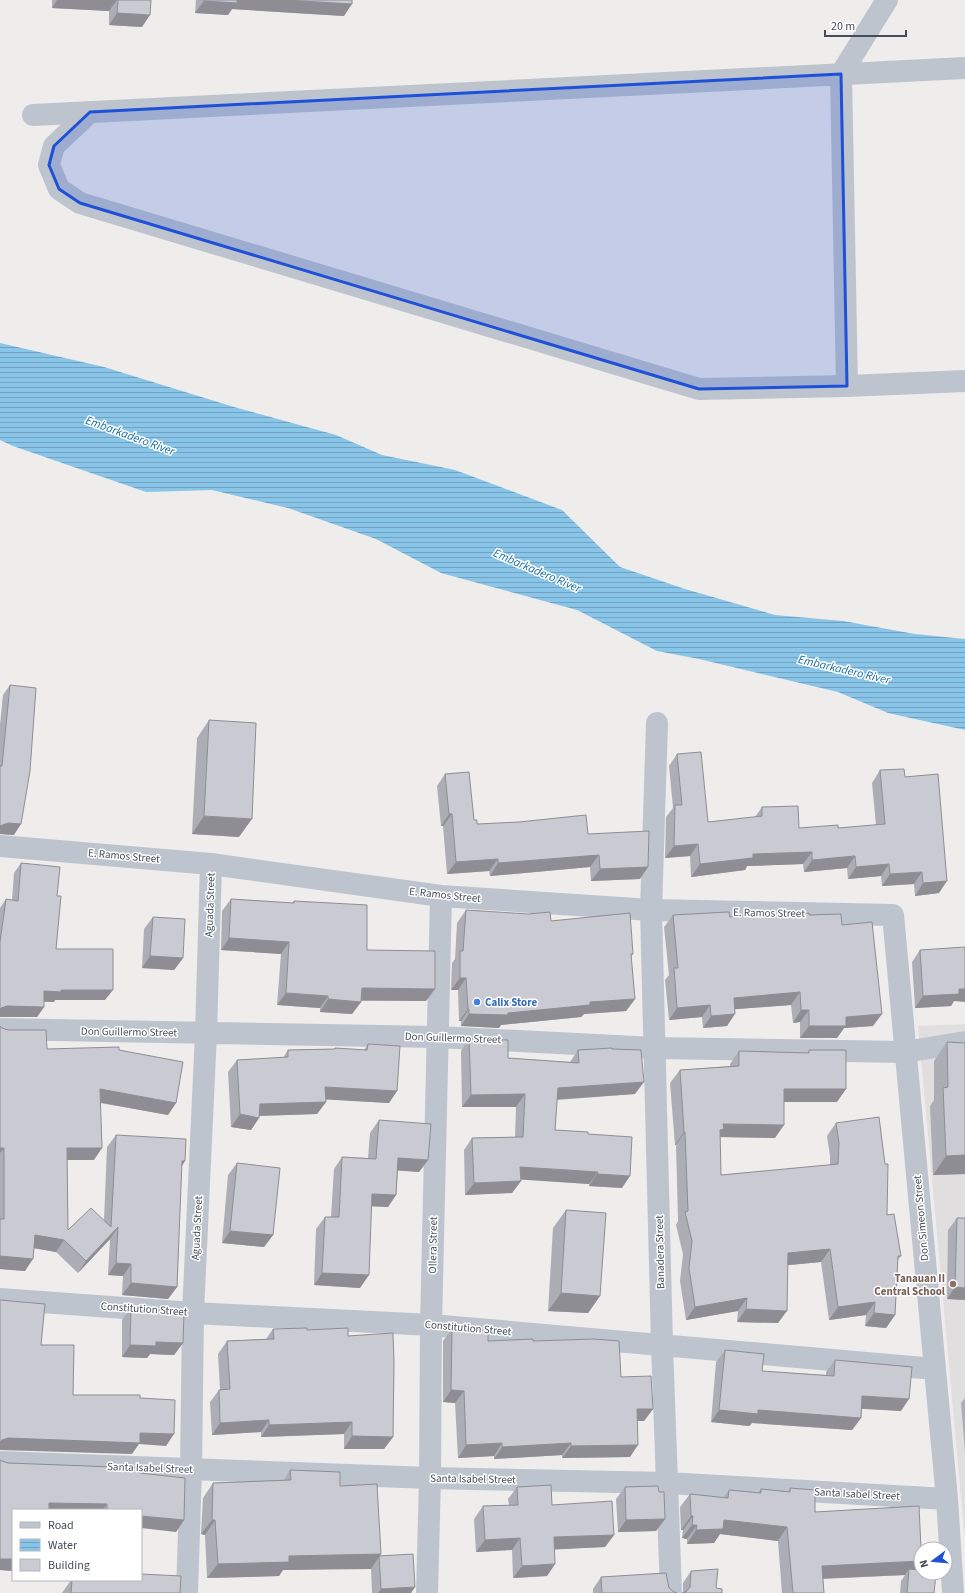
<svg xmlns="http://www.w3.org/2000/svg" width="965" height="1593" font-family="'Source Sans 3',sans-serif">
	<defs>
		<pattern id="water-rules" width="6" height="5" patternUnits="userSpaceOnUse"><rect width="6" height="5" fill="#89c5e8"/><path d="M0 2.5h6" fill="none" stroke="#72a2bf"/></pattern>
	</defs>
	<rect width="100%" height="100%" fill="#efecec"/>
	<path fill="#e0dede" d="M965,1024v517l-47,-515z"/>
	<path fill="url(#water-rules)" d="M0,343l104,24 130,40 102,28 46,20 73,15 107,40 58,57 65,22 90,26 68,6 72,13 50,5v91l-77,-17 -50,-21 -139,-33 -42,-8 -80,-41 -136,-37 -65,-34 -88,-31 -76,-18 -66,2 -133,-46 -13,-6z"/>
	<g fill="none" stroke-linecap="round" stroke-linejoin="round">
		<path stroke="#bdc4ce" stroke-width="22" d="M90,112l-36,34 -5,19 10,24 21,14 619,186 148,-3 118,-5
			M33,115l932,-47
			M847,386l-6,-312 46,-74
			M657,723l-6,187 11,435 9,248
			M0,846l211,18 230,32 210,14 242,5 54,584 6,94
			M0,1029l438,8 217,11 250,4 60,-10
			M0,1299l193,14 238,12 504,44
			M0,1462l430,16 237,5 280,16
			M187,1593l4,-123 2,-157 13,-280 5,-169
			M427,1593l3,-115 1,-153 10,-429"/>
	</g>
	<path fill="#adaeb5" d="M52,0h99l-9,27 -33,-2v-14l-57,-3z
		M196,0h156l-8,16 -112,-7 -4,6 -33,-2z
		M10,685l4,150 -14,-1v-109l3,-30z
		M209,720l30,117 -47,-3 5,-96z
		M677,754l31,68 47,-5 7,-10 37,21h39l38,-3 -4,-42 8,-13 25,7 34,116 -24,3 -1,-12 -32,2 -1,-10 -33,3 -1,-11 -43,4 -1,-8 -56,2 -2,4 -54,7 -1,-21 -25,2 1,-41 7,-9 -4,-42z
		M445,774l32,50 111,10 52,45 -49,2 -1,-14 -100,9 -1,-5 -42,3 -4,-48h-2l-4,-40z
		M21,863l36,33 -1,53 49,51h-50l-1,2h-10v5l-7,10h-37v-109l6,-9 6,1 2,-27z
		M231,899l61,4 2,-2 73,49 59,51h-65v1l-9,12 -32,-2v-4l-43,-3 4,-51 -60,-4 1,-39z
		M466,910l85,11 82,33 -2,3 4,42 -9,12 -42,3 -3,3 -80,8 -2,3 -38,-2v-5h-2l-1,-31h-7l1,-27 3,-4 2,-36z
		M673,915l57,2h34l45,-2 33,10 31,101 -29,2 -7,10h-37v-16l-7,1 -2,-18 -56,4 -8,17 -24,2 -1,-11 -33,3 -4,-40 4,-5 -5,-48z
		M153,917l30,41 -9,12 -32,-2 2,-39z
		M920,950l34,51 -3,5 -36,2 -3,-46z
		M0,1026l2,2 45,21 72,1 57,53 -8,12 -68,-12 -6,57h-27l1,70 36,-10 3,-73 9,-12 69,26 -4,6 -4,120 -9,12 -46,-4 1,-19 -15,-1 2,-36 -32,34 -22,-21 -22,-4 -9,23 -25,-2z
		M469,1039l39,19 62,4 8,-12 34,-1 23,45 -78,6 -2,30 33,4 34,54 -33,-2v-2l-68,-5v2l-9,12 -47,2 -1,-45 8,-12 43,-1 1,-30h-54l-1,-56z
		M947,1042l18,132 -32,1 -3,-69 4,-6v-39z
		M368,1044l29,47 -8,12 -63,-4v3l-9,12 -58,2v2l-8,12 -20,-3 -3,-55 9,-12 46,-2 5,-8 46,-1 1,-1 29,2z
		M809,1050l28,52h-53l-9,36 -55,-1 1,38 109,-10v-9l-3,-20 9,-13 51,92 14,41 -3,4 -3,55 -9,13 -21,-2 1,-11 -37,5 -8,-58 -33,3 -10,58 -41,-1 1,-11 -52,9 -6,-39 3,-27 -7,-29 2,-4 -2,-76h-1l-5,-62 10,-13 50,-4v-2l9,-13 68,2z
		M379,1120l49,40 -9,12 -21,-2 -2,25 -8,12 -16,-1 -12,82 -46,-3 2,-56 9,-12h6l3,-48 8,-12 26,1 2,-25z
		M237,1163l36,72 -9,12 -42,-4 6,-68z
		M566,1210l34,86 -12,17 -40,-2 5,-83z
		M957,1218h8v82l-18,-1 1,-69z
		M131,1308l52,35 -9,12 -24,-1 -3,4 -25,-1v-37z
		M273,1329l34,1 41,6 45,101 -9,12h-40v-15l-83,3v-5l-49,3 -2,-33 9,-12h1l-2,-36 9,-13 39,-2z
		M452,1329l36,12h45l88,36 32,32 -9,12h-7l-7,36 -68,1v-3l-68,4v-3l-36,2 -3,-55 -12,-1v-61z
		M725,1350l37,21 64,4v-3l9,-12 66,51 -39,-2 -1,9 -9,12 -100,-7 -3,3 -38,-4 5,-60z
		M965,1398v55l-4,-50z
		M2,1461l6,2 132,10 44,47 -8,12 -35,-22h-128v61l-13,-1z
		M290,1470l50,16 40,70 31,37h-39l-1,-25 -88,2 -4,6 -72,2 -2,-43 -4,-1 2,-36 10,-15 71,-3z
		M517,1487l35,18 62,30 -9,12 -51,2 1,15 -8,12 -34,2 -1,-28 -36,2 -2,-33 9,-13 26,-1 -1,-6z
		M625,1487l34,5 6,27 -9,12 -38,1 -2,-33z
		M790,1488l25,24 106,37v13l-5,8 18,23h-34l1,-12 4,-6 -82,4 1,14h-42l-4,-52 -58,-7 -6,9 -27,1v-5l-5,-1 1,-8h-2l-1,-23 10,-13 33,4 6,-8 29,3 3,-4 27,3z
		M691,1571l25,17 -33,5v-10z
		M601,1577l68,11 5,4 3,1h-84v-4z
		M71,1580h70l39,13h-118z"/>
	<path fill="#8d8d93" d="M57,0h60l-8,11 -57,-3z
		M235,0h50l67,4 -8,12 -112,-7 -4,6 -33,-2 9,-12z
		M117,13l33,2 -8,12 -33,-2z
		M449,814h3l-9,12h-2z
		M204,816l48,3 -13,18 -47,-3z
		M8,823l13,1 -7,11 -14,-1v-8z
		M698,844l-8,12 -25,2 9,-12z
		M812,852l-9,12 -56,2 -2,4 -54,7 9,-13 53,-10z
		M599,855l-9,12 -100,9 8,-13z
		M855,856l-8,12 -43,4 8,-12z
		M498,859l-9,12 -42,3 9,-12z
		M889,864l-8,12 -33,3 8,-12z
		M648,867l-8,12 -49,2 9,-12z
		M922,872l-8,12 -32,2 8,-12z
		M947,881l-8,12 -24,3 8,-13z
		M229,938l60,4 -8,12 -60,-4z
		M150,956l33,2 -9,12 -32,-2z
		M460,978h6l-8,12h-7z
		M362,988l73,1 -9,12 -73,-1z
		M959,989h6v13l-11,-1 -3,5 -36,2 8,-12z
		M61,990h52l-8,10h-50l-1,2 -18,-1 8,-10z
		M800,992l-9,13 -66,5 9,-12z
		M286,993l42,3 -8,12 -43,-3z
		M328,999l33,3 -9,12 -32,-2z
		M635,999l-9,12 -42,3 -3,3 -80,8 -2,3 -38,-2 8,-12 39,-1 82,-11z
		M710,1005l-8,12 -33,3 8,-12z
		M7,1006l37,1 -7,10h-37v-8l1,-1z
		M468,1009h1l-8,12h-2z
		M801,1010h8l-9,12 -7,1z
		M735,1014l-8,12 -24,2 8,-12z
		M882,1014l-9,12 -29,2 -7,10h-37l9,-12 37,-9z
		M644,1082l-9,12 -86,6 9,-12z
		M325,1087l72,4 -8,12 -72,-4z
		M100,1089l76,14 -8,12 -76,-14z
		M784,1089h62l-9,13h-62z
		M525,1094l-9,13h-54l9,-12z
		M326,1102l-9,12 -66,2 9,-12z
		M240,1114l19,4 -8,12 -20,-3z
		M723,1124l61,1 -9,13 -57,-1 -7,6z
		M684,1132h1l-9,13h-1z
		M0,1148h4l-4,5z
		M67,1148h35l-8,12h-35z
		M965,1155v19l-32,1 13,-19z
		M398,1158l30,2 -9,12 -29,-2z
		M182,1161h3l-8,12z
		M520,1167l78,5 -9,12 -77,-5z
		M597,1174l33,2 -8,12 -33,-2z
		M521,1181l-9,12 -47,2 9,-12z
		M372,1194l24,1 -8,12 -24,-1z
		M118,1227l-8,12 -32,34 8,-12z
		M230,1231l43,4 -9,12 -42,-4z
		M35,1235l29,5 -8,12 -29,-5z
		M830,1249l-9,13 -42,4 9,-13z
		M0,1256l33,3 -8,12 -25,-2z
		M116,1263l15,1 -8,12 -15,-1z
		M322,1273l47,2 -9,13 -46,-3z
		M131,1283l46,4 -9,12 -46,-4z
		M955,1287l10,1v12l-18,-1z
		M561,1293l39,3 -12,17 -40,-2z
		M747,1298l-9,13 -52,9 9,-13z
		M875,1302l-9,13 -37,5 9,-13z
		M746,1309l41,2 -9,12 -41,-1z
		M874,1313l21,2 -9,13 -21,-2z
		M156,1342l27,1 -9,12 -24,-1 -3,4 -25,-1 8,-12z
		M451,1390l13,1 -9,12 -12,-1z
		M862,1396l47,3 -8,12 -47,-3z
		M637,1409h16l-9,12h-16z
		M719,1410h39l103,8 -9,12 -100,-7 -3,3 -38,-4z
		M269,1420l-8,12 -49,3 8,-12z
		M352,1422l-8,12 -83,3 8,-12z
		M140,1433l34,1 -8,12 -27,-2 -7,10 -132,-4v-8l2,-2 6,-2z
		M352,1436l41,1 -9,12h-40z
		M502,1443l-8,13 -36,2 8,-13z
		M571,1443l-9,12 -68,4 8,-12z
		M638,1445l-8,12 -68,1 9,-12z
		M49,1503l58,1 -4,6h-58z
		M141,1516l43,4 -8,12 -35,-4z
		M691,1516h2l-10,14h-2z
		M665,1519l-9,12 -38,1 8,-12z
		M212,1520h3l-10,15 -4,-1z
		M724,1520l63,7 -9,14 -58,-7 -6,9 -27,1 9,-14z
		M692,1525h5l-10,14 -5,-1z
		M614,1535l-9,12 -60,3 9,-13z
		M520,1538l-8,12 -36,2 9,-12z
		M381,1554l-10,15 -88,1 -4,6 -72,2 11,-14 71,-8z
		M0,1559h13v12l-13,-1z
		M921,1561v1l-9,12 -3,-5 -4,6 -93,4 10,-13z
		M555,1564l-8,12 -34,2 9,-12z
		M415,1587l-4,6h-33l3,-4z"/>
	<path fill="#c9cad2" stroke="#8d8d93" d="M118,0h33l-1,15 -33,-2z
		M204,0h33v3l-33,-2z
		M285,0h67v4z
		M10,685l26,3 -6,83 -9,53 -13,-1 -8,3v-60h2z
		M209,720l47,3 -4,96 -48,-3z
		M701,752l7,70 54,-6v-9l36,-1 1,22 39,-3v3l47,-4 -5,-54 24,-1 1,8 33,-3 9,107 -24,2 -1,-11 -32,2 -1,-10 -33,3 -1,-11 -43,4v-8l-59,2v4l-53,6 -2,-20 -24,2 1,-41h7l-5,-51z
		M469,772l5,48h3v4l42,-2 67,-7 2,19 61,-3 -1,36 -48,2 -1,-14 -101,8v-4l-42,3 -4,-48h-3l-4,-40z
		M21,863l39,4 -3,29h4l-5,53h57v41h-52v2l-17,-1v16l-37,-1 -6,2 -1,1v-67l6,-43 12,2z
		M231,899l63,4v-2l73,4v45l68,1v38l-73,-1 -1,14 -33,-3v-3l-42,-3 3,-51 -60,-4z
		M466,910l62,4 22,-2 1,9 79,-8 3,41h-2l4,45 -45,3v3l-82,8v2l-39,-1v-5h-1l-2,-31h-6v-27h3z
		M727,912h2l1,5 34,-3v3l34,-4h11v2l32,-1 1,11 30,-3 10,92 -36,3v9h-37v-16h-8l-1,-18 -66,6 1,16 -24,2 -1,-11 -33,3 -3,-40h4l-5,-53z
		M153,917l32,2 -2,39 -33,-2z
		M965,947v42h-6v5l-36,2 -3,-46z
		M0,1026l2,2 6,2h38l1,19 72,-2v3l64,12 -7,41 -76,-14 2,59h-35l1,82 23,-22 20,19 5,-92 70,4 -1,22h-3l-5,126 -46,-4v-19l-15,-1 2,-36 -32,34 -22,-21 -29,-5 -2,24 -33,-3v-37h4v-71h-4z
		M469,1039l39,1v18l71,5 -1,-13 34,-2v1l29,1 3,32 -86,6 -3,42 33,2v2l44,3 -2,39 -33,-2 1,-2 -78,-5 1,14 -47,2 -2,-45 51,-1 2,-43 -54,1z
		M947,1042l18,1v112l-19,1 -3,-68 5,-1z
		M368,1044l32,2 -3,45 -72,-4 1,15 -66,2 -1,14 -19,-4 -3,-54 51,-3v-7l47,-1v-1l32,2z
		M809,1050h37v39h-62v36l-61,-1 1,5 -4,1 1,45 117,-11 1,-21 -3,-20 43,-6 6,47h3l-1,51 7,-1 7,42h-3l-3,59 -21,-2 1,-11 -37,5 -8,-58 -42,4 -1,58 -41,-2 1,-11 -52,9 -6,-39 3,-27 -7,-29 3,-1 -3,-79h-1l-4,-62 59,-4v-15l70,2z
		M379,1120l52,4 -3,36 -30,-2 -2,37 -24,-1 -3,81 -47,-2 3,-56h14l3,-60 34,2z
		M237,1163l43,5 -7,67 -43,-4z
		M566,1210l40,3 -6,83 -39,-3z
		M957,1218h8v70l-10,-1z
		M0,1300l45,4 -4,41h33l-1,50h67v3l35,2 -1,34 -34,-1v10l-132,-5 -6,2 -2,2z
		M131,1308l53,4 -1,31 -27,-1v4l-26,-1z
		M307,1328v2l41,-2v8l45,-3 1,29 -1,75 -41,-1v-14l-83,3v-5l-49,3 -1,-33 11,-1 -3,-48 47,-2 -1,-10z
		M452,1329l36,2v10l45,-2v2l61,-2 25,2 2,36 30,-1 2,33h-16l1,36 -67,1v-3l-69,4v-4l-36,2 -2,-54 -13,-1z
		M725,1350l39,4 -2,17 72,5 1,-16 77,7 -3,32 -47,-3 -1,22 -103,-8v4l-39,-4z
		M0,1460l2,1 6,2 132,5v5l45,5 -1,42 -43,-4v-6h-34v-6l-58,-1v7h-36v49h-13z
		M290,1470l50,2v14l37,-2 4,70 -92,2v6l-71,2 -3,-44h-3l1,-37 78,-3z
		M551,1485l1,20 60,-4 2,34 -60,2 1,27 -33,2 -2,-28 -35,2 -2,-34 35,-1 -1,-18z
		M658,1486l1,6h5l1,27 -39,1 -1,-33z
		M790,1488l25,2v22l104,-6 2,43v12l-99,5 2,27h-31l-6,-66 -63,-7 -1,9 -27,1 1,-5h-5l1,-9h-2l-1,-22 38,4 1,-8 32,3v-4l29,3z
		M413,1554l2,33 -34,2 -2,-33z
		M718,1569l-2,19 6,1v4h-40l4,-1 4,-5 1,-16z
		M909,1569l12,1v3h15l-2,20h-27z
		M666,1573l3,15 5,4 3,1h-75l-1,-16z
		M141,1574l40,2 -1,17h-109l1,-13h69z"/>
	<path fill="#1e51d7" fill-opacity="0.2" stroke="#1e51d7" stroke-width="3" stroke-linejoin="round" d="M841,74l6,312 -148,3 -619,-186 -21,-14 -10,-24 5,-19 36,-34z"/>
	<circle fill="#3f7fe0" stroke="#fff" stroke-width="1.5" cx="477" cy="1002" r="4"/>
	<circle fill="#8d6e63" stroke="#fff" stroke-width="1.5" cx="953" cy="1284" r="4"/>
	<g text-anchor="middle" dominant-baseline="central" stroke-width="3" stroke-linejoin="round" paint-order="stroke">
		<g font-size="11" fill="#454c59" stroke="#fff">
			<text transform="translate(124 856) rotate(5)">E. Ramos Street</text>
			<text transform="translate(445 895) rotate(6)">E. Ramos Street</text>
			<text transform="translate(210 905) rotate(-88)">Aguada Street</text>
			<text transform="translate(769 913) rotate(1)">E. Ramos Street</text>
			<text transform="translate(129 1032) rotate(1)">Don Guillermo Street</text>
			<text transform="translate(453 1038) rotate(2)">Don Guillermo Street</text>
			<text transform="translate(921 1218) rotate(-95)">Don Simeon Street</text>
			<text transform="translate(197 1228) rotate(-87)">Aguada Street</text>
			<text transform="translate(433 1245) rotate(-89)">Ollera Street</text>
			<text transform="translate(660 1252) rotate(-91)">Banadera Street</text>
			<text transform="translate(144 1309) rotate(4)">Constitution Street</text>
			<text transform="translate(468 1328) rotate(5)">Constitution Street</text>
			<text transform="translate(150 1468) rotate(2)">Santa Isabel Street</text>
			<text transform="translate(473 1479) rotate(1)">Santa Isabel Street</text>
			<text transform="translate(857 1494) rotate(3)">Santa Isabel Street</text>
		</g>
		<g font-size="11" font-weight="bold" fill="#366cbe" stroke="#fff" text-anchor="start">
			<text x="485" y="1002">Calix Store</text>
		</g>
		<g font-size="11" font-weight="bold" fill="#785e54" stroke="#fff" text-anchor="end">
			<text x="945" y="1278">Tanauan II<tspan x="945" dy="13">Central School</tspan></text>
		</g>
		<g font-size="12" font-style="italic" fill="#106ba0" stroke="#fff">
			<text transform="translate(130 436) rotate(20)">Embarkadero River</text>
			<text transform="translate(537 571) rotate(23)">Embarkadero River</text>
			<text transform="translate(844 670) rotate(13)">Embarkadero River</text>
		</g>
	</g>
	<rect x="12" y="1509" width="130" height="72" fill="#ffffff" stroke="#b5b7bd"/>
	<rect x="20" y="1522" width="20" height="6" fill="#bdc4ce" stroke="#b5b7bd"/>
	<text x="48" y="1529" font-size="12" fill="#454c59">Road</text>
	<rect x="20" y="1539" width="20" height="12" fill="url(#water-rules)" stroke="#b5b7bd"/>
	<text x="48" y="1549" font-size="12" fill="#454c59">Water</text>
	<rect x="20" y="1559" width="20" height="12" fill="#c9cad2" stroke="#b5b7bd"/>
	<text x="48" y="1569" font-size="12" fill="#454c59">Building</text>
	<g transform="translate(933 1561) rotate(254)"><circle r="19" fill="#ffffff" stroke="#b5b7bd"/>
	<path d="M0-3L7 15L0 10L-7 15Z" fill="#1e51d7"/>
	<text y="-6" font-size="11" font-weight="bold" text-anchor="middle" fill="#454c59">N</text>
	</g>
	<path d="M825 30v6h81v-6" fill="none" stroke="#454c59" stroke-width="2"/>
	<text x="831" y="30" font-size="12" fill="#454c59" stroke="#ffffff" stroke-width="3" paint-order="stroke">20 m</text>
</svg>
